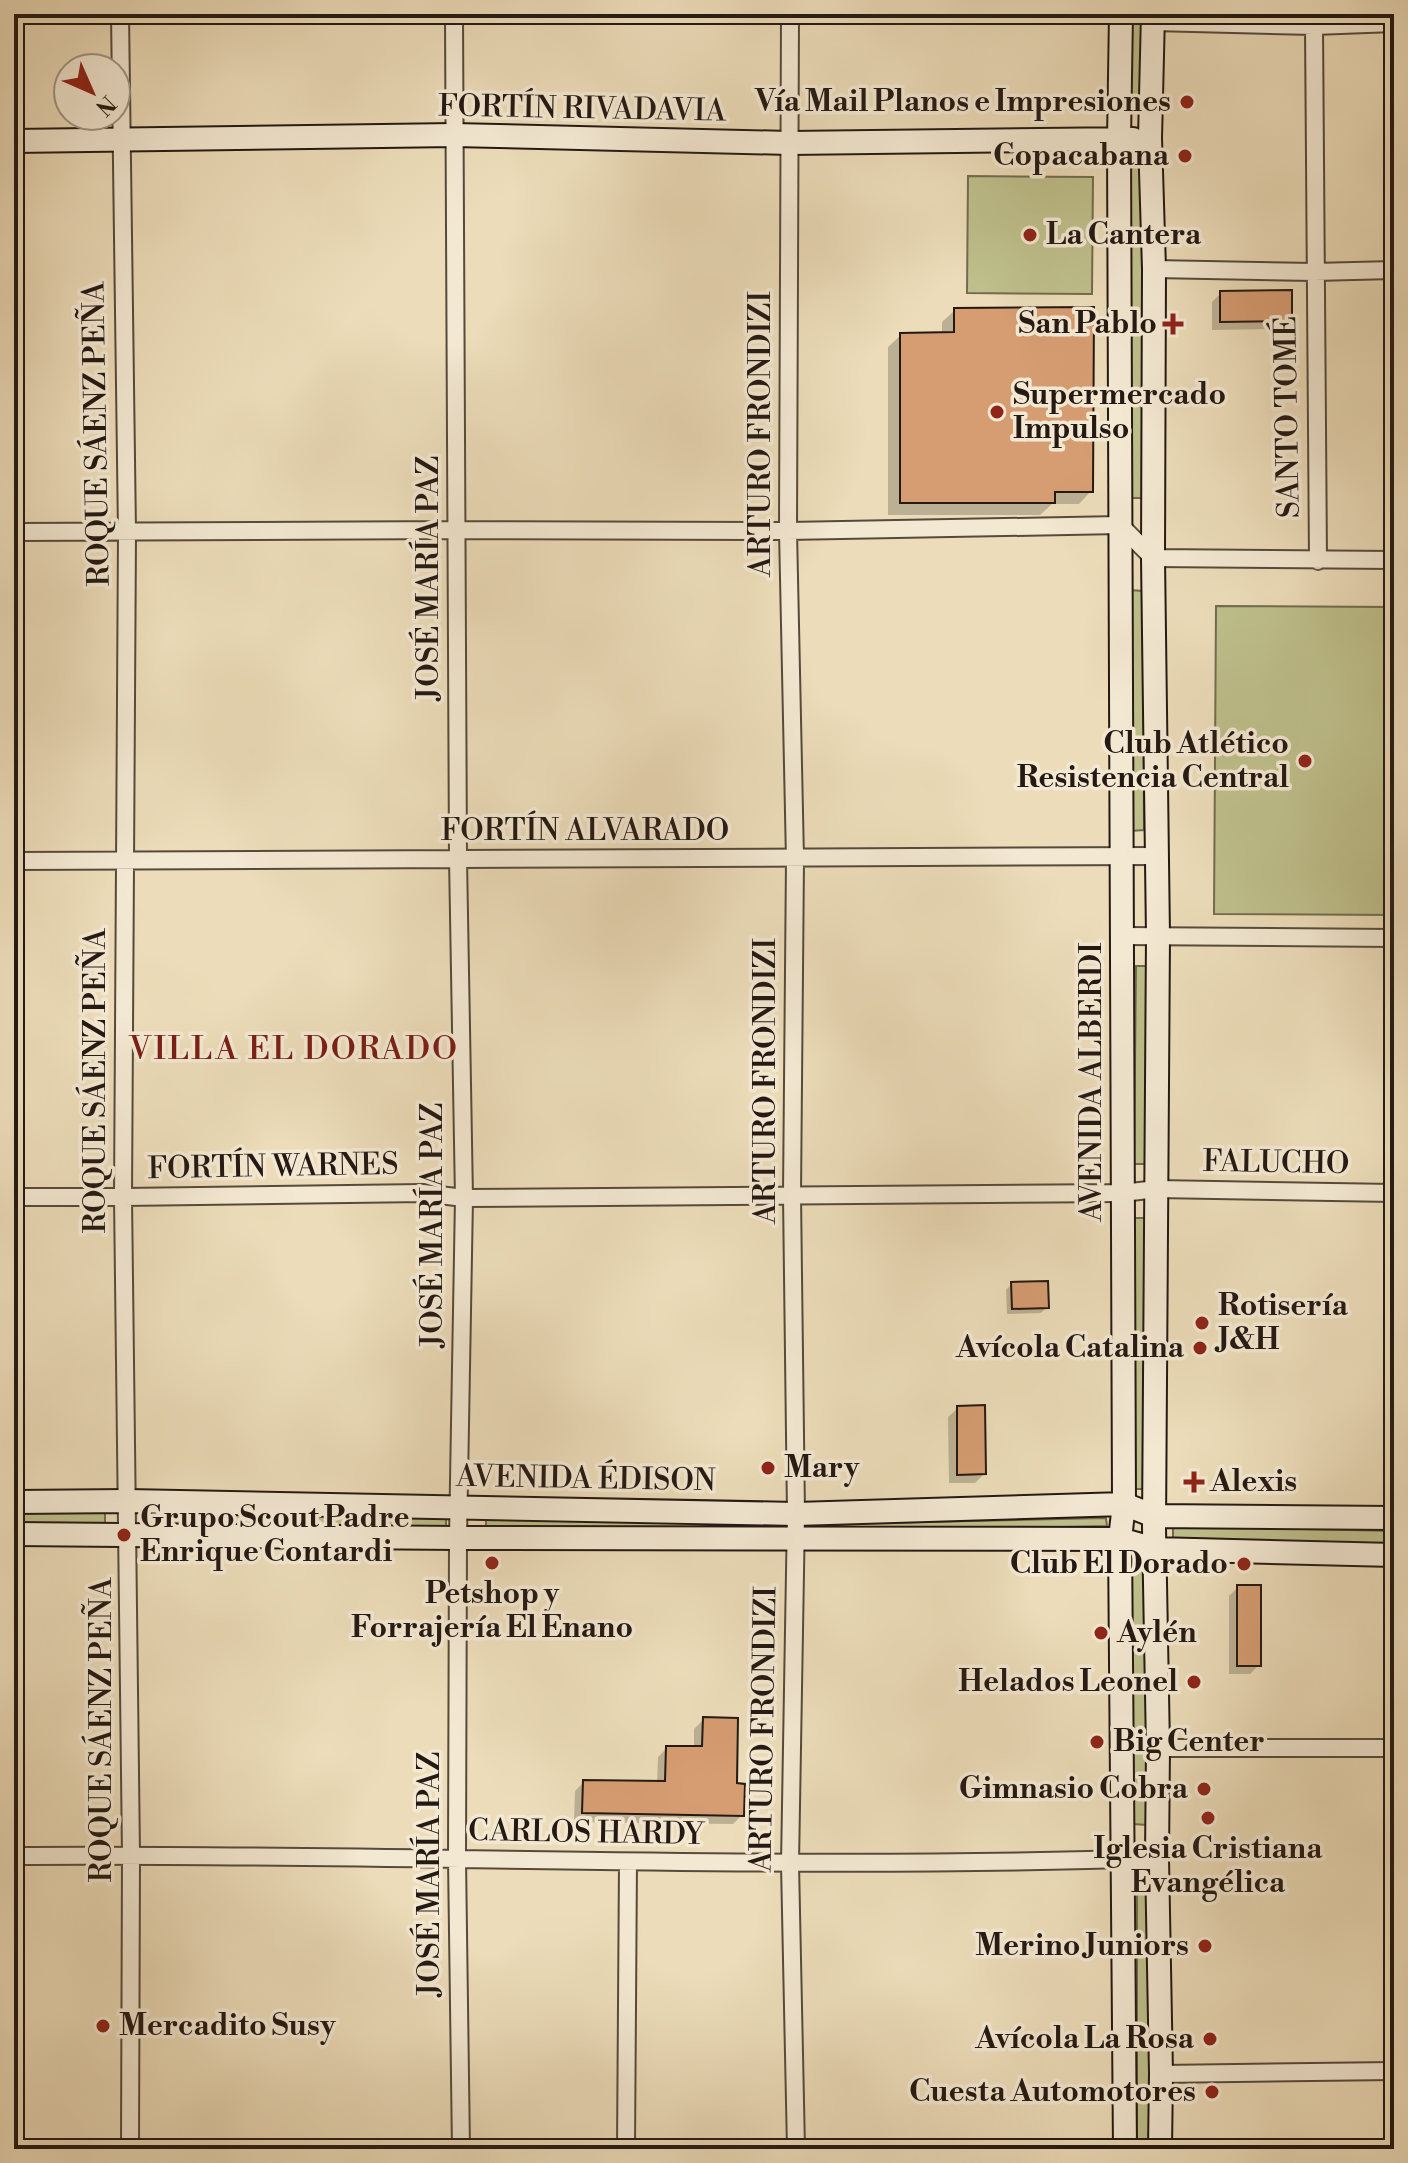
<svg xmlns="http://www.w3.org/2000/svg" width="1408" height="2163" font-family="'Libre Bodoni',serif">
	<rect width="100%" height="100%" fill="#ecdcb9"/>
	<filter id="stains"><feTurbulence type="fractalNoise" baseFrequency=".0025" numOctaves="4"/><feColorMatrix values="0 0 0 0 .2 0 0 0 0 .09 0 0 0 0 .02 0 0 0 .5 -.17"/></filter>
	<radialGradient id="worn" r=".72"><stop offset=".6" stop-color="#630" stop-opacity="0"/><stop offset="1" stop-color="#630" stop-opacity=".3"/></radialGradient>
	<path fill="#bebf8b" stroke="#716c4f" stroke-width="2" d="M1131,14h11v94h-11z
		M1131,167h12l-1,331h-12z
		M968,176l125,1 -1,117 -125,-1z
		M1129,590l14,1 1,239 -13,1z
		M1216,606l178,1v308l-180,-1z
		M1136,966h13l-3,198h-12z
		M1132,1218h13l1,271h-11z
		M14,1511h91v15h-91z
		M162,1513h284v15h-284z
		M486,1516l283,5v13l-283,-6z
		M1106,1518l1,8 -281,6v-8z
		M1173,1526l221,5v13l-221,-6z
		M1145,1560l2,265 -14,-1 -2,-263z
		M1137,1874h12v275h-12z"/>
	<path fill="#0003" d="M1221,293l69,27 -10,9 -68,1v-28z
		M955,310l136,181 -12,13h-27l-12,11h-152v-168l13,-12 41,-1v-12z
		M1012,1284l35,23 -6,6 -34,1 -1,-24z
		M958,1408l26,66 -9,9h-26l-1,-66z
		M1238,1587l21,78 -9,9h-21v-78z
		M704,1719l31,66 7,30 -9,9 -159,-2 1,-31 9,-9 73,1 1,-26 9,-9h27v-19z"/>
	<path fill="#d69c72" stroke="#241913" stroke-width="2" d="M1292,290v31l-72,1v-31z
		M1094,307l-1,185h-38v11h-155v-170l54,-1v-24z
		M1048,1281l1,27 -37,1 -1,-27z
		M985,1405l1,69 -29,1v-69z
		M1237,1585h24v81h-24z
		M703,1717l35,1 -1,65 8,1 -1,32 -162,-3 1,-33 82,1 1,-35h36z"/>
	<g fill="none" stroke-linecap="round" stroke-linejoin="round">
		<defs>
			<path id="street" d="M120,14l7,519 -4,664 8,658 -1,294
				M454,14l4,844 6,340 -6,340 -1,321 4,290
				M790,14l-2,517 7,328 -3,336 4,319 -6,350 6,285
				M1153,22l161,4 80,-3
				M1154,269l160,3 80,-2
				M14,532l443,-2 331,1 332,-6 33,33 241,2
				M1318,561l-4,-535 11,-12
				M14,861l1142,-5
				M1122,936l272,2
				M14,1197h109l300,-4 41,5 658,-5 35,-4 237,4
				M1158,1748h236
				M14,1856c381,-3 762,15 1143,2
				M1161,2074l233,-3
				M626,2149l2,-287"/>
			<path id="secondary" d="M1121,14l-2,126 5,1364 -4,35 5,610
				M1153,14l-3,124 4,131 -1,289 5,378 -4,592 4,220 -1,110 4,216 -1,75
				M14,141l440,-6 335,8 344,-4
				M14,1502l114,-1 668,13 328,-10 30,12 240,2
				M14,1534l444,4 662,1 35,10 239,6"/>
		</defs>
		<use href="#street" stroke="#564a3c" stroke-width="20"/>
		<use href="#secondary" stroke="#241913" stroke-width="26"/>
		<use href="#street" stroke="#f3e8d2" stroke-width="16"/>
		<use href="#secondary" stroke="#f3e8d2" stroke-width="22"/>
	</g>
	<g fill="#8f2418" stroke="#f3e8d2" stroke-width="3">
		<circle cx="1187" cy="102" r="8"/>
		<circle cx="1185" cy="156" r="8"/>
		<circle cx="1030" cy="235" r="8"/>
		<path d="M1169 312h8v8h8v8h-8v8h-8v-8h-8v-8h8z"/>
		<circle cx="997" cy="412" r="8"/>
		<circle cx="1305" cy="761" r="8"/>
		<circle cx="1202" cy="1323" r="8"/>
		<circle cx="1200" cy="1348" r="8"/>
		<circle cx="768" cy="1468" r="8"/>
		<path d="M1190 1470h8v8h8v8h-8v8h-8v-8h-8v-8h8z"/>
		<circle cx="124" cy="1535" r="8"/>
		<circle cx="492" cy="1563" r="8"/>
		<circle cx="1244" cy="1564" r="8"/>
		<circle cx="1101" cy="1633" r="8"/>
		<circle cx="1194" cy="1682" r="8"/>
		<circle cx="1097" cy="1742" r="8"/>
		<circle cx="1204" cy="1789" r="8"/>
		<circle cx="1208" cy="1818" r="8"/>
		<circle cx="1205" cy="1946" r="8"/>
		<circle cx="103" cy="2026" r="8"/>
		<circle cx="1210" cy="2039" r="8"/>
		<circle cx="1212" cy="2092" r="8"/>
	</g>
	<g text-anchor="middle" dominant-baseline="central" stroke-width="7" stroke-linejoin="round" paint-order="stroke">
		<g font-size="30" font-weight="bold" fill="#241913" stroke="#f3e8d2" text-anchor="end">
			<text x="1171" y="102">Vía Mail Planos e Impresiones</text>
			<text x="1169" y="156">Copacabana</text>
			<text x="1046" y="235" text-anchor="start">La Cantera</text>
			<text x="1157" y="324">San Pablo</text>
			<text x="1013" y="395" text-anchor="start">Supermercado<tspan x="1013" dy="34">Impulso</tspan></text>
			<text x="1289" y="744">Club Atlético<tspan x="1289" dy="34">Resistencia Central</tspan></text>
			<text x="1218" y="1306" text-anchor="start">Rotisería<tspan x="1218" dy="34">J&amp;H</tspan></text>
			<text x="1184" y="1348">Avícola Catalina</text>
			<text x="784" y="1468" text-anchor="start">Mary</text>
			<text x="1210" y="1482" text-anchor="start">Alexis</text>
			<text x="140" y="1518" text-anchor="start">Grupo Scout Padre<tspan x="140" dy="34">Enrique Contardi</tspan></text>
			<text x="1228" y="1564">Club El Dorado</text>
			<text x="492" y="1594" text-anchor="middle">Petshop y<tspan x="492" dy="34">Forrajería El Enano</tspan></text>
			<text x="1117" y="1633" text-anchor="start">Aylén</text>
			<text x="1178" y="1682">Helados Leonel</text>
			<text x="1113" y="1742" text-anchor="start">Big Center</text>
			<text x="1188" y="1789">Gimnasio Cobra</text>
			<text x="1208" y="1849" text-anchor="middle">Iglesia Cristiana<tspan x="1208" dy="34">Evangélica</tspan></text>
			<text x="1189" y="1946">Merino Juniors</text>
			<text x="119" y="2026" text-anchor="start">Mercadito Susy</text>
			<text x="1194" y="2039">Avícola La Rosa</text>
			<text x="1196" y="2092">Cuesta Automotores</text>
		</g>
		<g font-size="30" fill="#241913" stroke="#f3e8d2">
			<text transform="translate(582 109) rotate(1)">FORTÍN RIVADAVIA</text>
			<text transform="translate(1288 417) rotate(-91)">SANTO TOMÉ</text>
			<text transform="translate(97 434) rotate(-91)">ROQUE SÁENZ PEÑA</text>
			<text transform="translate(761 434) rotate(-90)">ARTURO FRONDIZI</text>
			<text transform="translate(429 578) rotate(-90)">JOSÉ MARÍA PAZ</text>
			<text x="585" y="831">FORTÍN ALVARADO</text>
			<text transform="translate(96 1081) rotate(-90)">ROQUE SÁENZ PEÑA</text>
			<text transform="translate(766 1081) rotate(-90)">ARTURO FRONDIZI</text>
			<text transform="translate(1092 1082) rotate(-90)">AVENIDA ALBERDI</text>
			<text transform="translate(1276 1163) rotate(1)">FALUCHO</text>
			<text transform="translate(273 1167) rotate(-1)">FORTÍN WARNES</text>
			<text transform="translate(433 1225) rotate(-90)">JOSÉ MARÍA PAZ</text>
			<text transform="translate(586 1479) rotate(1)">AVENIDA ÉDISON</text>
			<text transform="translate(764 1729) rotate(-89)">ARTURO FRONDIZI</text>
			<text transform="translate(102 1730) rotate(-90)">ROQUE SÁENZ PEÑA</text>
			<text transform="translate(586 1833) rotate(1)">CARLOS HARDY</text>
			<text transform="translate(430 1874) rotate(-90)">JOSÉ MARÍA PAZ</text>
		</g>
		<g font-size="32" letter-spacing="2" fill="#7a1f14" stroke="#f3e8d2">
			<text x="294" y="1049">VILLA EL DORADO</text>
		</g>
	</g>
	<rect width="1408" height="2163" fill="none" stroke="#ecdcb9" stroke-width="48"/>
	<rect x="16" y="16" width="1376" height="2131" fill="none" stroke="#241913" stroke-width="4"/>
	<rect x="24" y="24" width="1360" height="2115" fill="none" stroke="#241913" stroke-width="2"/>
	<g transform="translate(92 92) rotate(135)"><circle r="38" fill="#f3e8d2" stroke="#a09586" stroke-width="2"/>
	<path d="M0-6L14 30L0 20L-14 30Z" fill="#8f2418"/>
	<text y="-12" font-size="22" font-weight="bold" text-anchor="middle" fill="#241913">N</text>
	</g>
	<rect width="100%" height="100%" filter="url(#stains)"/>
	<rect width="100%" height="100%" fill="url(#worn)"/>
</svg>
